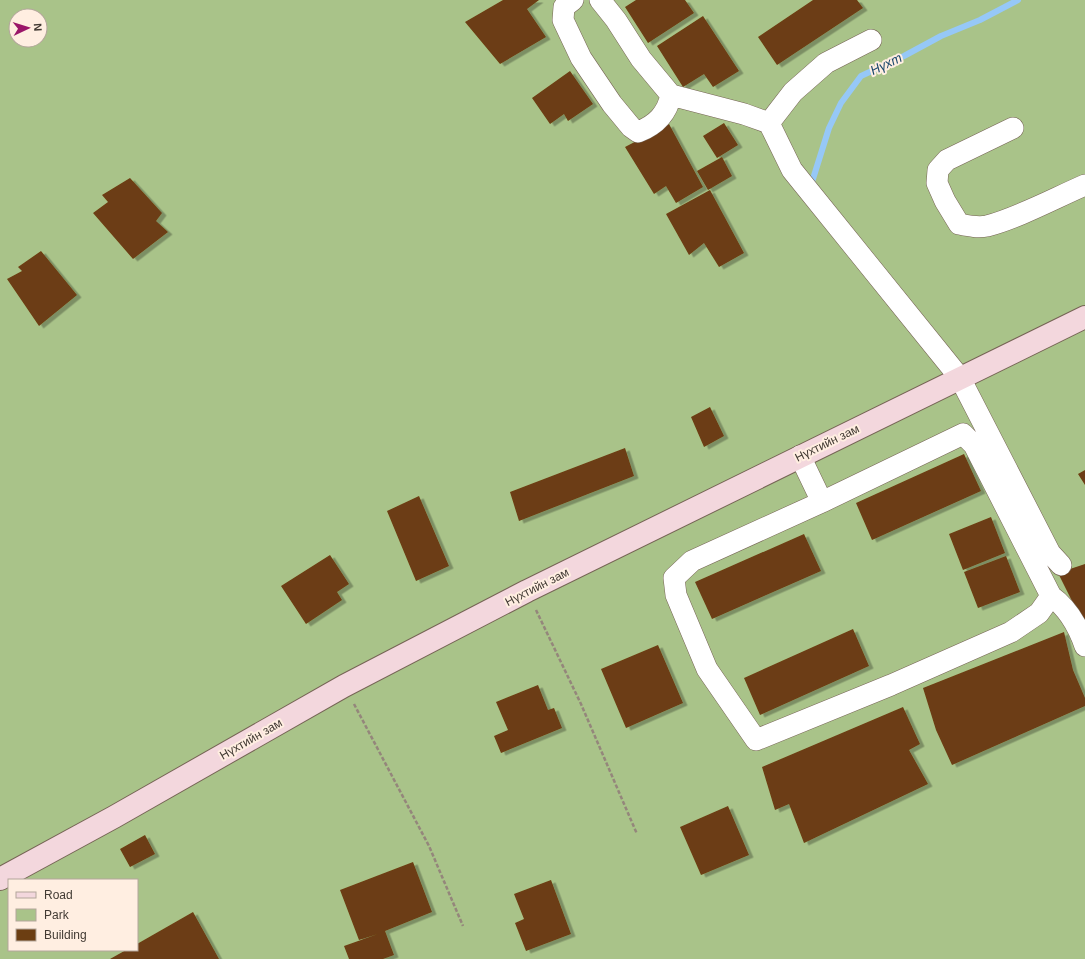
<svg xmlns="http://www.w3.org/2000/svg" width="1085" height="959" font-family="Helvetica,sans-serif">
	<defs>
		<filter id="shadow"><feDropShadow dx="4.5" dy="2.5" stdDeviation="0" flood-color="#0004"/></filter>
	</defs>
	<rect width="100%" height="100%" fill="#f5e0cf"/>
	<path fill="#a9c389" fill-rule="evenodd" d="M0,0h1085v959h-1085zM16,16h24v24h-24zM9,880h128v70h-128z"/>
	<g fill="none" stroke-linecap="round" stroke-linejoin="round">
		<path stroke="#96c8f7" stroke-width="6" d="M812,182l17,-54 12,-25 20,-27 43,-20 37,-20 39,-16 38,-20"/>
	</g>
	<path fill="#6c3e12" filter="url(#shadow)" d="M503,0h36l-12,9 19,28 -46,27 -35,-42z
		M636,0h49l9,13 -46,30 -23,-36z
		M813,0h44l6,8 -86,57 -19,-28z
		M703,16l36,55 -26,16 -9,-13 -21,13 -26,-41z
		M570,71l23,33 -25,17 -4,-7 -14,10 -18,-26z
		M724,123l14,22 -21,13 -14,-22z
		M669,124l34,63 -27,16 -10,-17 -12,8 -29,-47z
		M722,157l10,19 -24,14 -11,-19z
		M130,178l32,35 -6,8 12,11 -35,27 -40,-46 15,-11 -6,-7z
		M710,190l34,63 -25,14 -15,-24 -15,12 -23,-41z
		M41,251l36,44 -38,31 -32,-47 15,-8 -4,-4z
		M710,407l14,29 -20,11 -13,-30z
		M625,448l9,28 -115,45 -9,-29z
		M964,454l17,37 -109,49 -16,-37z
		M1085,470v15l-7,-11z
		M419,496l30,70 -33,15 -29,-70z
		M991,517l14,36 -42,17 -14,-36z
		M804,534l17,37 -109,48 -17,-37z
		M330,555l19,29 -12,8 5,8 -36,24 -25,-38z
		M1006,556l14,36 -42,16 -14,-36z
		M1085,564v63l-27,-54z
		M853,629l16,37 -109,49 -16,-37z
		M1064,632l9,38 12,28v8l-133,59 -16,-35 -13,-42z
		M658,645l25,58 -57,25 -25,-59z
		M538,685l10,25 6,-2 8,20 -61,25 -7,-17 14,-6 -12,-28z
		M903,707l17,37 -11,6 19,34 -124,59 -15,-39 -14,6 -13,-43z
		M728,806l21,49 -48,20 -21,-48z
		M145,835l10,19 -25,13 -10,-18z
		M413,862l19,50 -47,19 9,24 -11,4h-34l-5,-13 34,-12 -19,6 -19,-50z
		M551,880l20,54 -45,17 -11,-28 9,-4 -10,-25z
		M193,912l26,47h-109l16,-9h11v-6z"/>
	<g fill="none" stroke-linecap="round" stroke-linejoin="round">
		<defs>
			<path id="street" d="M573,0l-9,7 -1,13 18,38 31,46 19,23 7,5c18,-7 29,-18 33,-37
				M600,0l16,20 25,39 30,36 73,19 25,9
				M871,40l-45,23 -33,29 -24,31 23,47 168,208 90,175 11,12
				M1013,128l-66,32 -9,10 -1,13 8,18 14,23c10,2 19,4 28,2 31,-8 68,-28 98,-41
				M800,456l22,46
				M1051,596l-12,17 -28,19 -120,53 -135,55 -49,-71 -31,-74 -2,-17 18,-17 130,-59 141,-68 11,11 77,151c17,12 27,30 34,50"/>
			<path id="secondary" d="M0,879l114,-62 230,-131 183,-95 558,-274"/>
		</defs>
		<use href="#street" stroke="#766455" stroke-width="22"/>
		<use href="#secondary" stroke="#766455" stroke-width="24"/>
		<path stroke="#94867b" stroke-width="2.5" stroke-dasharray="4 2" stroke-linecap="butt" d="M536,610l45,94 56,130
			M354,704l75,142 34,80"/>
		<use href="#street" stroke="#fff" stroke-width="21"/>
		<use href="#secondary" stroke="#f3d7dd" stroke-width="22"/>
	</g>
	<g text-anchor="middle" dominant-baseline="central" stroke-width="4" stroke-linejoin="round" paint-order="stroke">
		<g font-size="12" fill="#423a33" stroke="#ffeee1">
			<text transform="translate(827 443) rotate(-26)">Нүхтийн зам</text>
			<text transform="translate(537 587) rotate(-27)">Нүхтийн зам</text>
			<text transform="translate(251 739) rotate(-30)">Нүхтийн зам</text>
		</g>
		<g font-size="13" font-style="italic" fill="#18456b" stroke="#ffeee1">
			<text transform="translate(886 64) rotate(-26)">Нүхт</text>
		</g>
	</g>
	<rect x="8" y="879" width="130" height="72" fill="#ffeee1" stroke="#b3a69b"/>
	<rect x="16" y="892" width="20" height="6" fill="#f3d7dd" stroke="#b3a69b"/>
	<text x="44" y="899" font-size="12" fill="#423a33">Road</text>
	<rect x="16" y="909" width="20" height="12" fill="#a9c389" stroke="#b3a69b"/>
	<text x="44" y="919" font-size="12" fill="#423a33">Park</text>
	<rect x="16" y="929" width="20" height="12" fill="#6c3e12" stroke="#b3a69b"/>
	<text x="44" y="939" font-size="12" fill="#423a33">Building</text>
	<g transform="translate(28 28) rotate(86)"><circle r="19" fill="#ffeee1" stroke="#b3a69b"/>
	<path d="M0-3L7 15L0 10L-7 15Z" fill="#9b1669"/>
	<text y="-6" font-size="11" font-weight="bold" text-anchor="middle" fill="#423a33">N</text>
	</g>
</svg>
